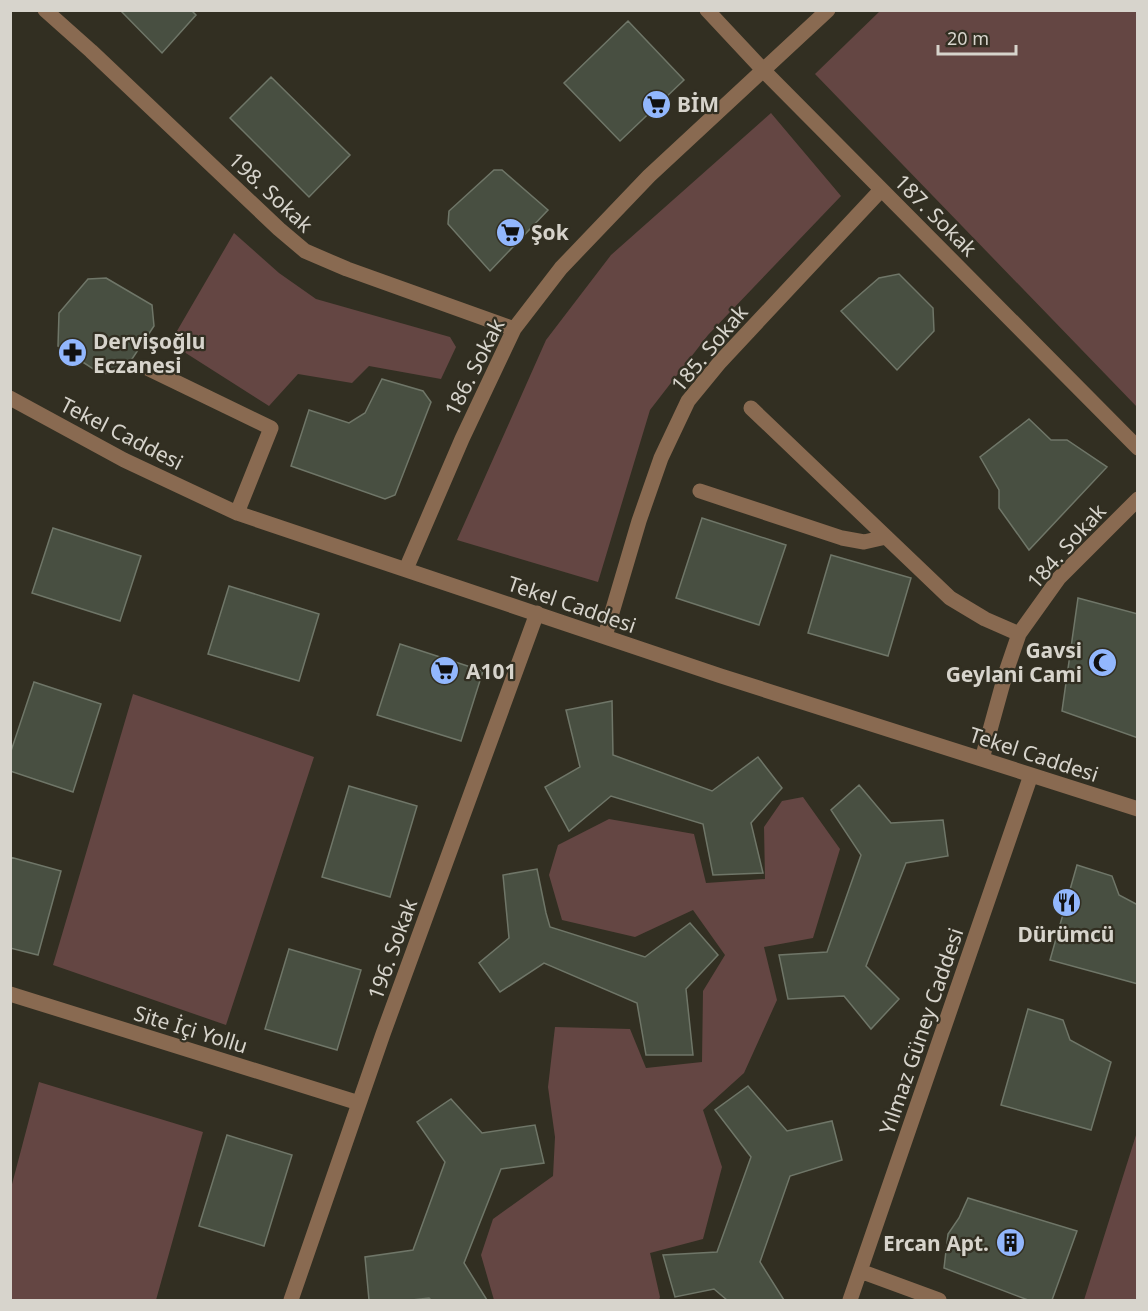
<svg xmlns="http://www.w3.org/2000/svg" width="1148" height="1311" font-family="'Noto Sans',sans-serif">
	<rect width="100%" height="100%" fill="#322f22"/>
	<path fill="#644643" d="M881,10l256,1v396l-322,-333z
		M771,113l70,83 -133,139 -58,75 -52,172 -141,-42 89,-200 65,-85z
		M234,233l45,40 37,26 134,38 6,10 -15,32 -72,-13 -17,17 -54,-9 -29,32 -99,-63z
		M133,694l181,63 -88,268 -173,-60z
		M803,797l37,52 -27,89 -49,9 13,53 -33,73 -41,37 19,57 -19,72 -53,14 10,44 -1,3h-165l-13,-45 12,-36 60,-43 2,-39 -7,-50 7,-60 75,2 16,39 56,-6 1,-71 22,-36 -32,-45 -58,27 -73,-17 -13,-45 9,-30 51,-26 85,15 12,49 59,-4 -1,-52 18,-26z
		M39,1082l164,50 -47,168h-145v-112z
		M1137,1132v168h-53z"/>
	<path fill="#484f41" stroke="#6f7668" stroke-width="1.5" d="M120,10h71l5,5 -34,38z
		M628,21l56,59 -64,61 -56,-58z
		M271,77l79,78 -41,42 -79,-79z
		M494,170h8l46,40 -58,61 -42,-47 1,-13z
		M899,274l34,34 1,23 -37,39 -56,-59 38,-33z
		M106,278l46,27 2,21 -30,45 -23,3 -43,-28 1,-33 29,-34z
		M382,379l41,12 8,11 -36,93 -10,4 -94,-33 18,-56 40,13 16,-10z
		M1029,419l22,21h16l40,27 -78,83 -30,-42v-18l-19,-33z
		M702,518l84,27 -27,80 -83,-27z
		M53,528l88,28 -21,65 -88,-28z
		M831,555l80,23 -23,78 -80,-23z
		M229,586l90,28 -20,67 -91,-27z
		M1078,598l60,16v124l-76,-27z
		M400,644l83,27 -22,70 -84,-26z
		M34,682l67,22 -28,88 -63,-21v-17z
		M612,701l1,54 99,36 46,-34 24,31 -31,35 12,50 -50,2 -10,-51 -92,-28 -42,35 -24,-44 35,-20 -14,-57z
		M859,785l32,38 52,-3 5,36 -42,7 -40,103 33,33 -28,30 -27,-33 -56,3 -9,-44 48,-3 34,-97 -30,-45z
		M349,786l68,20 -27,91 -68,-20z
		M10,857l51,14 -23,84 -28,-7z
		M1077,865l35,11 7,19 19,10v79l-88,-24z
		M537,869l9,44 4,14 95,30 45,-34 28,32 -32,34 7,66h-47l-9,-52 -93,-40 -44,29 -21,-29 30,-25 -6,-63z
		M289,949l72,21 -24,80 -72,-21z
		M1028,1009l35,11 7,20 41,22 -20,68 -90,-25z
		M748,1086l39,45 45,-10 10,39 -52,16 -30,86 24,38h-57l-13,-11 -39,8 -12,-42 54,-3 34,-95 -36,-47z
		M451,1099l31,34 53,-8 9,38 -43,6 -37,94 23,37h-56l-2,-2 -17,2h-43l-4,-43 48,-7 32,-88 -28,-40z
		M227,1135l65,20 -28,91 -65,-20z
		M968,1198l109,33 -25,69h-24l-84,-32 4,-34 11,-16z"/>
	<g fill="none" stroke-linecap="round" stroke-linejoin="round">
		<path stroke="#896a51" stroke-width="15" d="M45,10l46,41 188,178 26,22 42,18 167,60
			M707,10l57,61 374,377
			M145,367l126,61 -34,85
			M10,398l114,62 113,53 484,163 417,133
			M751,408l199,190 35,21 34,15
			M700,491l142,47 22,4 22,-5
			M406,569l56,-130 52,-110 47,-61 88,-92 179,-166
			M605,636l34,-115 22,-63 27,-57 32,-39 161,-172
			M982,759l24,-87 13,-38 40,-56 79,-79
			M10,994l349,109
			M860,1271l79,29
			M291,1300l92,-266 154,-421
			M850,1300l181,-525"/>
	</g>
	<defs>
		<symbol id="supermarket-disc" viewBox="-11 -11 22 22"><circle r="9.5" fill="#92b7fd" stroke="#322f22"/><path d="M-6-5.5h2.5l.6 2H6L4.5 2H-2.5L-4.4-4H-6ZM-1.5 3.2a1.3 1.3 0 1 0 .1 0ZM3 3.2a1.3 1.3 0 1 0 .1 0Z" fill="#111"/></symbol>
		<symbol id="pharmacy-disc" viewBox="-11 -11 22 22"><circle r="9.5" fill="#92b7fd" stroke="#322f22"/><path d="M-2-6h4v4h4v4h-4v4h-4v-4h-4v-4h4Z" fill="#111"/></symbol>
		<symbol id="mosque-disc" viewBox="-11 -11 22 22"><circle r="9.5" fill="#92b7fd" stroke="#322f22"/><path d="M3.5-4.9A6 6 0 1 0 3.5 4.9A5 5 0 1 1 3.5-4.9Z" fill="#111"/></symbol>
		<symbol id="restaurant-disc" viewBox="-11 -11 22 22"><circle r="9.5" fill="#92b7fd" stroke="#322f22"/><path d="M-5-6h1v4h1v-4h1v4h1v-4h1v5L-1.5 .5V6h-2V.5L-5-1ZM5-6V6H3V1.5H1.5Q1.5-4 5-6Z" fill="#111"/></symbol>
		<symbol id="building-disc" viewBox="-11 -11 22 22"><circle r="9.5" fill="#92b7fd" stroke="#322f22"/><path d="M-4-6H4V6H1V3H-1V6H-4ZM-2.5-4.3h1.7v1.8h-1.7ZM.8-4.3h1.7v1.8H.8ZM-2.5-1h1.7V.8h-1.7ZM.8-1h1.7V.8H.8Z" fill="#111"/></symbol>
	</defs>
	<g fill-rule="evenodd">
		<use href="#supermarket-disc" x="640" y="88" width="33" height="33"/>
		<use href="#supermarket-disc" x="494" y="216" width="33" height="33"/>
		<use href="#pharmacy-disc" x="56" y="336" width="33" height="33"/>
		<use href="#mosque-disc" x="1086" y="646" width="33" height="33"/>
		<use href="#supermarket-disc" x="428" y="654" width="33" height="33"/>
		<use href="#restaurant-disc" x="1050" y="886" width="33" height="33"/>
		<use href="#building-disc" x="994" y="1226" width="33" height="33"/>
	</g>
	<g text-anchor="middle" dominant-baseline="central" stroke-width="4.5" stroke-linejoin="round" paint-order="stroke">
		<g font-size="21" font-weight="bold" fill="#d7d4cc" stroke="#322f22" text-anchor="start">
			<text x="677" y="104">BİM</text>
			<text x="531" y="232">Şok</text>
			<text x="93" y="341">Dervişoğlu<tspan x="93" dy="24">Eczanesi</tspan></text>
			<text x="1082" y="650" text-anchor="end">Gavsi<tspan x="1082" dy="24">Geylani Cami</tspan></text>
			<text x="466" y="671">A101</text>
			<text x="1066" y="934" text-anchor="middle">Dürümcü</text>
			<text x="989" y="1243" text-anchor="end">Ercan Apt.</text>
		</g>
		<g font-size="21" fill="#d7d4cc" stroke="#322f22">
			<text transform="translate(271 192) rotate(43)">198. Sokak</text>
			<text transform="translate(936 215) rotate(45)">187. Sokak</text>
			<text transform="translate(709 348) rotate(-50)">185. Sokak</text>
			<text transform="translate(474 367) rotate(-63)">186. Sokak</text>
			<text transform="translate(122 433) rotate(27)">Tekel Caddesi</text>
			<text transform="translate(1066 546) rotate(-48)">184. Sokak</text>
			<text transform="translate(572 604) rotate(19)">Tekel Caddesi</text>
			<text transform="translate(1034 754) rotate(18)">Tekel Caddesi</text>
			<text transform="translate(392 949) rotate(-70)">196. Sokak</text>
			<text transform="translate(191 1029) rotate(17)">Site İçi Yollu</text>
			<text transform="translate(921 1031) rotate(-71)">Yılmaz Güney Caddesi</text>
		</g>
	</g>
	<rect width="1148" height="1311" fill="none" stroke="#d7d4cc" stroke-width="24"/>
	<path d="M938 45v9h78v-9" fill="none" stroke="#d7d4cc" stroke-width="3"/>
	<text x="947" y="45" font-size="18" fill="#d7d4cc" stroke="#322f22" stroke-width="4.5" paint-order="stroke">20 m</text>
</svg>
